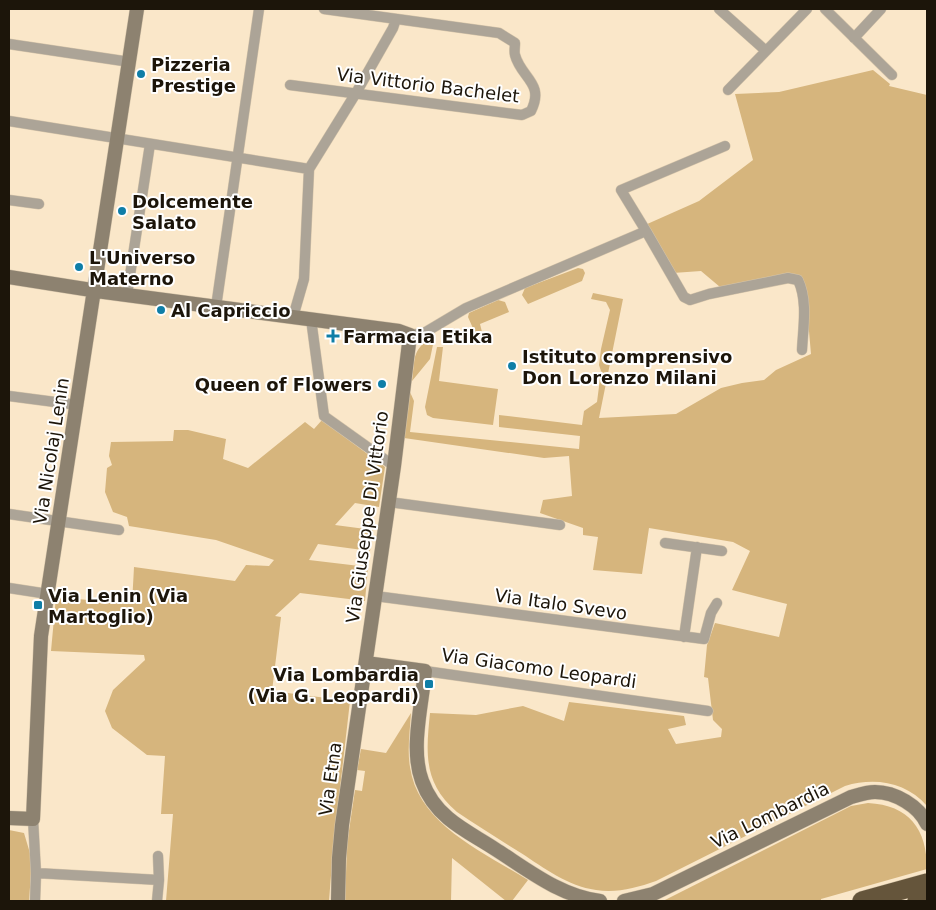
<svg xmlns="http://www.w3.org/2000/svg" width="936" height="910" font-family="'DejaVu Sans',sans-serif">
	<rect width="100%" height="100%" fill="#fae7c9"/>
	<path fill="#d6b57d" d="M873,70l17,14 -1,2 38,9v711c-21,-24 -52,-29 -82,-20l-189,95c-20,7 -39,12 -60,9 -28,-4 -52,-22 -75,-37 -21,-13 -43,-27 -64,-41 -34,-29 -31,-59 -27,-99l46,2 47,-9 41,15 5,-19 115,14 2,9 -18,4 8,15 45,-7 1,-8 -9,-9 -5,-42 -4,-1 3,-32 8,-22 64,14 8,-33 -55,-14 18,-39 -17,-9 -84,-14 -7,46 -49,-4 5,-33 -15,-2v-7l-43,-15 3,-13 29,-4 -3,-40 -25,2 -140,-20 6,-46 4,9 -4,31 169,17 1,-13 -81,-9v-12l83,10 2,-14 13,-9 4,-31 -2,-6 2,-16 9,-39 -4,-8 -15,-3 2,-6 30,6 -24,119 77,-4 45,-26 21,-5 22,-3 12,-10 35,-16 -6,-68 -20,-12 -65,13 -19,-16 -28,2 -28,-48 54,-24 54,-41 -18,-66 44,-2z
		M578,268l5,1 2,4 -3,8 -54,23 -6,-9 3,-7z
		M498,300l7,2 4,10 -29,12 2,8 -6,3 -8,-18 1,-4z
		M435,335l-5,24 -18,22c3,-26 0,-31 23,-46z
		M437,347h6l-4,34 59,8 -5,36 -60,-7 -6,-3 -2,-8z
		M322,420l63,47 -6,40 -24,-4 -20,22 38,5 -3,21 -52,-7 -9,16 59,7 -3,34 -65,-8 -25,23 6,1 -9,74 78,10 -17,149 -4,51h-163l7,-87h-12l4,-58 -18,-1 -35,-27 -7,-17 8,-21 32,-30 -1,-5 -93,-4 5,-54 76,7 2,-37 101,14 11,-16 23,1 5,-6 -58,-20 -87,-14 -2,-9 -14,-5 -8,-20 2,-24 5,-3 -3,-9 2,-14 62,-1 1,-11h14l38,9 -3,20 25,9 57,-46 9,7z
		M411,713c-1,18 -4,36 -1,54 8,57 73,85 118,113l-16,21h-6l-54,-43 -1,43h-106l2,-57 8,-54 7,1 3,-20 -8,-1 4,-21 25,4z
		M868,803c41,2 59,26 59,66l-106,30v2h-158l188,-95z
		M9,830l15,3 8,27 -3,41h-20z"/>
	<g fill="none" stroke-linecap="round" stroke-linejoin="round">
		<defs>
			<path id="street" d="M719,9l47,42
				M825,9l67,66
				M854,38l27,-29
				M9,44l121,18
				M290,85l232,30 9,-4c14,-28 -10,-33 -16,-56 -1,-3 0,-8 0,-12l-16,-10 -175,-24
				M728,90l79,-81
				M9,121l300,48
				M9,200l30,4
				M646,231l-25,-41 104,-44
				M127,295l23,-151
				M216,307l43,-298
				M293,317l11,-38 5,-110 47,-76 37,-65 3,-9
				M311,319l13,97 70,50
				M410,335l14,-2 42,-25 180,-77 38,66 6,3 19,-6 79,-16 10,2c10,21 5,48 4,70
				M9,396l69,9
				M389,502l171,23
				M9,514l110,16
				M665,543l57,8
				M9,588l39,6
				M375,596l329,43 7,-26 6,-10
				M684,637l13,-90
				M425,671l283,40
				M33,819l3,54 -1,28
				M36,873l123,7
				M157,901l2,-21 -1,-24"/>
			<path id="secondary" d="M9,277l95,15 295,39 11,4 -16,131 -52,359 -3,33 -1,43
				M366,663l59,8c-3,34 -15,78 -3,110 5,14 14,27 26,37 14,12 32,21 47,31 33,21 65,47 105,52
				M9,818l24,1 8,-183 96,-627
				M624,901l29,-7 198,-97c7,-2 16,-5 24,-5 20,0 44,14 52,32"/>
			<path id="highway" d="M862,901l65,-18
				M917,901l10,-3"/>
		</defs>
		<use href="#street" stroke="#d6c5aa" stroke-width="11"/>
		<use href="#secondary" stroke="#d6c5aa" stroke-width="15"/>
		<use href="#highway" stroke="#d6c5aa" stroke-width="20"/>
		<use href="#street" stroke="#aca497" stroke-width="10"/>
		<use href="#secondary" stroke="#8d8270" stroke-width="14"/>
		<use href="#highway" stroke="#65553b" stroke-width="19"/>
	</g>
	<g fill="#0f7ea7" stroke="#fff" stroke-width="2">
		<circle cx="141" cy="74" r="5"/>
		<circle cx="122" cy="211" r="5"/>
		<circle cx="79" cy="267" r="5"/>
		<circle cx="161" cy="310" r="5"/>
		<path d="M330.5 328.5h5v5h5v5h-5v5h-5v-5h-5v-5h5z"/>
		<circle cx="512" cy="366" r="5"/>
		<circle cx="382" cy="384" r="5"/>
		<rect x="33" y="600" width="10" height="10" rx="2.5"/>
		<rect x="424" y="679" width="10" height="10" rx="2.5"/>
	</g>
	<g text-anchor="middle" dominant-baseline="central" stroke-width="4" stroke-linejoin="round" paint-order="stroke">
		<g font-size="18" font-weight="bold" fill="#1c150a" stroke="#fff" text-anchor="start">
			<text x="151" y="64">Pizzeria<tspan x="151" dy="21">Prestige</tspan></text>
			<text x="132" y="201">Dolcemente<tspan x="132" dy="21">Salato</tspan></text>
			<text x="89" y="257">L'Universo<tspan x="89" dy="21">Materno</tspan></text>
			<text x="171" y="310">Al Capriccio</text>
			<text x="343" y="336">Farmacia Etika</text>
			<text x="522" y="356">Istituto comprensivo<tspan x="522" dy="21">Don Lorenzo Milani</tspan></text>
			<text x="372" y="384" text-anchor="end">Queen of Flowers</text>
			<text x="48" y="595">Via Lenin (Via<tspan x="48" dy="21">Martoglio)</tspan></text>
			<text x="419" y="674" text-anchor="end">Via Lombardia<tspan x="419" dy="21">(Via G. Leopardi)</tspan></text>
		</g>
		<g font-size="18" fill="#1c150a" stroke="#fff">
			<text transform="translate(428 85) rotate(7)">Via Vittorio Bachelet</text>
			<text transform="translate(51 451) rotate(-81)">Via Nicolaj Lenin</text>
			<text transform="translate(367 517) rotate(-82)">Via Giuseppe Di Vittorio</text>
			<text transform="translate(561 604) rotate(8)">Via Italo Svevo</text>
			<text transform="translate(539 668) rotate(8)">Via Giacomo Leopardi</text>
			<text transform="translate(330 779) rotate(-82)">Via Etna</text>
			<text transform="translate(770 815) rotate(-26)">Via Lombardia</text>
		</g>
	</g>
	<rect width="936" height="910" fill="none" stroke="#1c150a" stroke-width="20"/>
</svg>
